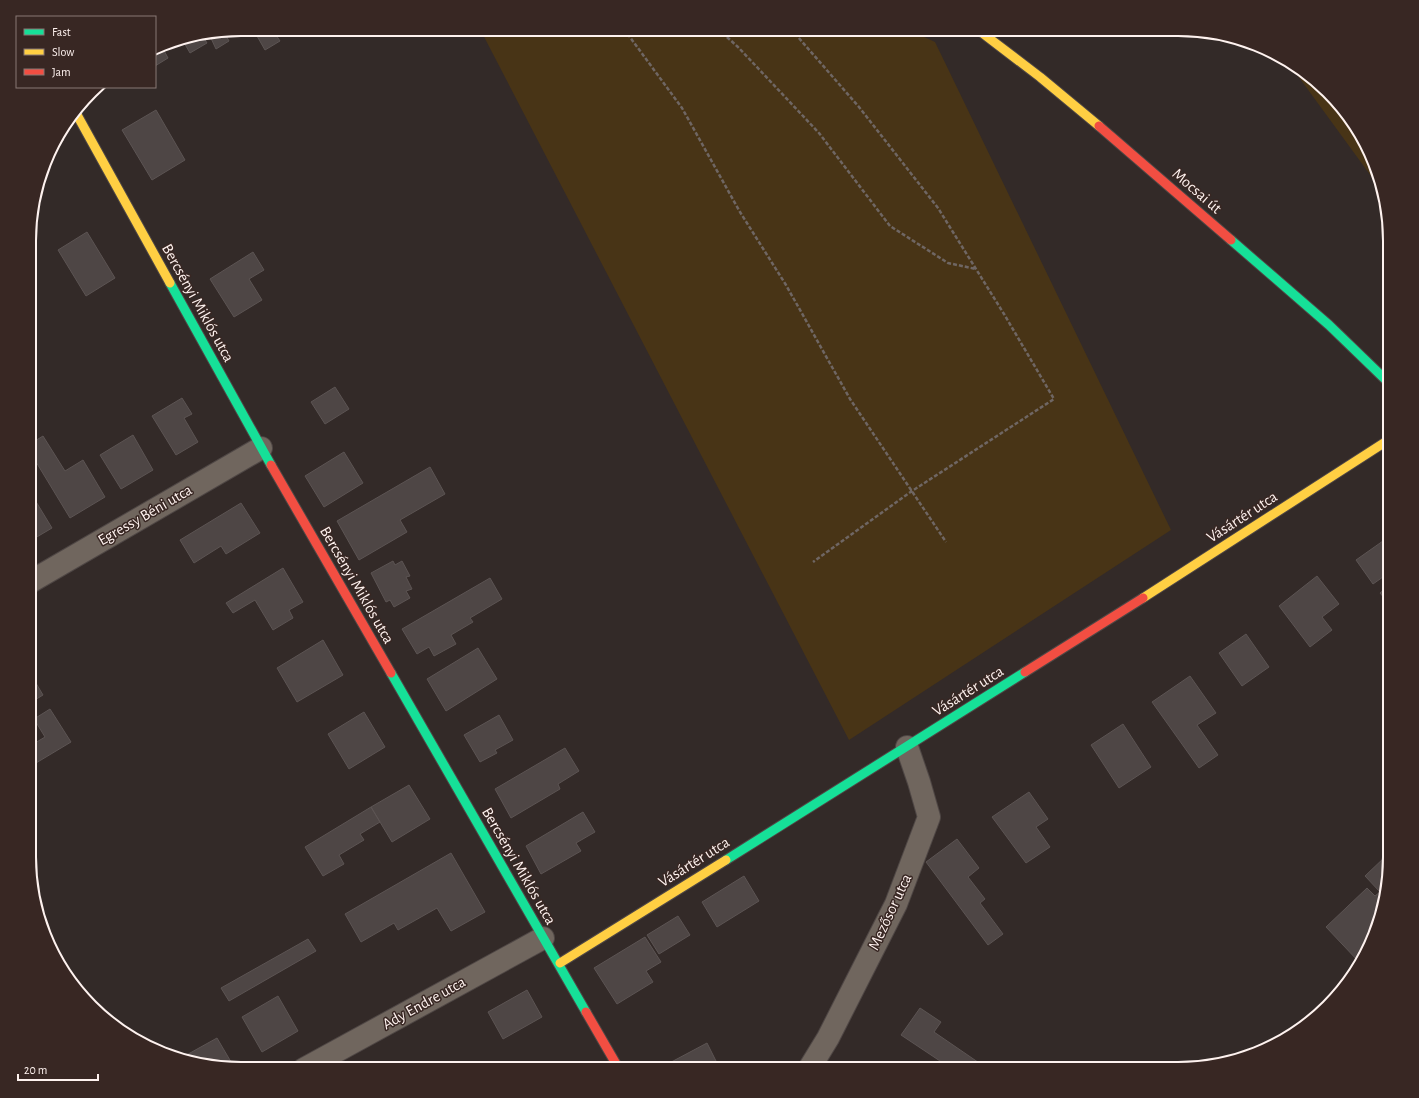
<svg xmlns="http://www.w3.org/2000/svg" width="1419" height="1098" font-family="'Alegreya Sans',sans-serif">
	<rect width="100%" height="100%" fill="#332a28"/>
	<path fill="#483416" d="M480,29h427l28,13 236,488 -322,210z
		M1290,65l28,17 28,30 28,48 5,27z"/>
	<path fill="#4e4645" stroke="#5c5453" d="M253,29h19l8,12 -15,9z
		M224,32l5,9 -13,8 -7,-15z
		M202,35l5,8 -17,10 -8,-14z
		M162,47l6,11 -13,8v-15z
		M156,110l29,50 -33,20 -30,-50z
		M59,133l5,7 -10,6 3,-11z
		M87,232l28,46 -29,18 -28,-46z
		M253,252l11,18 -15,9 13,21 -28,17 -24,-38z
		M335,387l14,22 -24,15 -14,-22z
		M182,398l10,16 -8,4 14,24 -22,13 -24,-39z
		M133,435l20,35 -32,19 -21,-34z
		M43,436l22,35 18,-11 22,37 -35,21 -40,-66v-8z
		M344,452l19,31 -39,24 -19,-31z
		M430,467l15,27 -45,26 7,12 -48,28 -22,-39z
		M32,495l20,33 -22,13v-45z
		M241,503l19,30 -34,21 -5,-8 -27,17 -14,-23z
		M1390,536v36l-17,12 -17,-24z
		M393,561l2,4 7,-4 8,15 -4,1 6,12 -6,2 4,7 -16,9 -4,-7 -4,2 -15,-29z
		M283,568l20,34 -14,8 4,8 -20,12 -18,-30 -22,13 -7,-10z
		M1317,576l22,28 -17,13 10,13 -22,17 -31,-41z
		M490,578l12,21 -32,19 3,4 -22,13 5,9 -22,12 -5,-9 -12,7 -15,-25z
		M1390,585v20l-10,-12z
		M1246,634l23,33 -27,19 -23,-33z
		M323,640l20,35 -46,27 -20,-34z
		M478,648l19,31 -51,32 -19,-32z
		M30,673l13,22 -13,8z
		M1190,676l26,37 -19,12 21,30 -19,13 -47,-66z
		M50,709l21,33 -35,21 -6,-11v-6l15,-9 -11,-18z
		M364,712l21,35 -36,22 -21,-35z
		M499,715l14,25 -18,10 2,3 -17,9 -16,-27z
		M1123,724l28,43 -32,21 -28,-43z
		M565,748l14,23 -21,13 2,5 -49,29 -16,-29z
		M409,785l21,34 -38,23 -21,-35z
		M1029,792l19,27 -12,8 14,20 -24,16 -34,-46z
		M371,807l9,15 -20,12 4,6 -25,15 5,9 -21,12 -18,-29z
		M583,812l12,20 -19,11 5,8 -40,23 -15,-28z
		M957,839l22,29 -11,9 17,22 -5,4 23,31 -15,11 -62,-83z
		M451,853l34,59 -34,19 -14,-23 -39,22 -4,-7 -33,19 -16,-28z
		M1387,855l3,2v14l-16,67 -15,24 -33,-35 41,-39 8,8 5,-4 -15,-16z
		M744,876l15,25 -42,26 -15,-25z
		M678,916l12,19 -31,19 -12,-19z
		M645,937l16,25 -15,9 7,11 -36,22 -23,-36z
		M308,939l8,12 -87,50 -8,-13z
		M527,990l15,27 -39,22 -15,-27z
		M278,996l20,35 -36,21 -20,-35z
		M920,1008l21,14 -7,10 54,37h-36l-51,-34z
		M217,1038l17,29 -6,2 -47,-11z
		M707,1043l13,26h-60v-1z
		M847,1062l10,7h-15z"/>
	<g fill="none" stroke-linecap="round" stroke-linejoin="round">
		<defs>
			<path id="street" d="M30,582l231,-134
				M304,1069l239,-131
				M809,1069l19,-31 68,-134 33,-87 -10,-35 -12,-35"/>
			<path id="fast" d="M1231,240l98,85 61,59
				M170,283l101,182
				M391,673l195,339
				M726,860l299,-188"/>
			<path id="slow" d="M977,29l63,48 59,49
				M76,113l94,170
				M1143,598l247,-159
				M560,963l166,-103"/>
			<path id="jam" d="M1099,126l132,114
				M271,465l120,208
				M1025,672l118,-74
				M586,1012l33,57"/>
		</defs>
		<use href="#street" stroke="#4f4745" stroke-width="24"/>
		<use href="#fast" stroke="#4f4745" stroke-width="11"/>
		<use href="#slow" stroke="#4f4745" stroke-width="11"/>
		<use href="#jam" stroke="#4f4745" stroke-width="11"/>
		<path stroke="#6f6663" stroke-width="2.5" stroke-dasharray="4 2" stroke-linecap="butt" d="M624,29l58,79 58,104 46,73 64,114 96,143
			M718,29l20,18 81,86 71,93 58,37 28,6
			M791,29l68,78 79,101 66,106 50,85 -142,92 -99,71"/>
		<use href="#street" stroke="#70665e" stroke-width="22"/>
		<use href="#fast" stroke="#16e098" stroke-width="9"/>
		<use href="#slow" stroke="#ffcf43" stroke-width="9"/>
		<use href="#jam" stroke="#f24e42" stroke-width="9"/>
	</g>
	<g text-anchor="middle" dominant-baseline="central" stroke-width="3" stroke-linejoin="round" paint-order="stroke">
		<g font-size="16" fill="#fef2ef" stroke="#382723">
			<text transform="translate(1197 191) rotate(41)">Mocsai út</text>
			<text transform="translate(198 303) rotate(61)">Bercsényi Miklós utca</text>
			<text transform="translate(145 515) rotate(-30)">Egressy Béni utca</text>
			<text transform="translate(1242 517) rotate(-33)">Vásártér utca</text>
			<text transform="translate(357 585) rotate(60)">Bercsényi Miklós utca</text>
			<text transform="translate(968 691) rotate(-32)">Vásártér utca</text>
			<text transform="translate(694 862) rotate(-32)">Vásártér utca</text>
			<text transform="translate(519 866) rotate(60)">Bercsényi Miklós utca</text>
			<text transform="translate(890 912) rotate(-65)">Mezősor utca</text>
			<text transform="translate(424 1003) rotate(-29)">Ady Endre utca</text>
		</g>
	</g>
	<path d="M0 0H1419V1098H0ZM241 36H1178A205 205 0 0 1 1383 241V857A205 205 0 0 1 1178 1062H241A205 205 0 0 1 36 857V241A205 205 0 0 1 241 36Z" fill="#382723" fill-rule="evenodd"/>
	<path fill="none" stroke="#fef2ef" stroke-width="2" d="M241 36H1178A205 205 0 0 1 1383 241V857A205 205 0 0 1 1178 1062H241A205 205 0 0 1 36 857V241A205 205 0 0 1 241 36Z"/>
	<rect x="16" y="16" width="140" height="72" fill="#382723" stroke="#877875"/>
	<rect x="24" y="29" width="20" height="6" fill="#16e098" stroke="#877875"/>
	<text x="52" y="36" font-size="12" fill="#fef2ef">Fast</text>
	<rect x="24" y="49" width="20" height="6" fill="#ffcf43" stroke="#877875"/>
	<text x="52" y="56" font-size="12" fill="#fef2ef">Slow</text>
	<rect x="24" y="69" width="20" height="6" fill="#f24e42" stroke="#877875"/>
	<text x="52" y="76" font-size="12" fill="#fef2ef">Jam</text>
	<path d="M18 1074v6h80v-6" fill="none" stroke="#fef2ef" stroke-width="2"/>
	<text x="24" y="1074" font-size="12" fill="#fef2ef" stroke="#382723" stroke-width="3" paint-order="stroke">20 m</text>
</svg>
